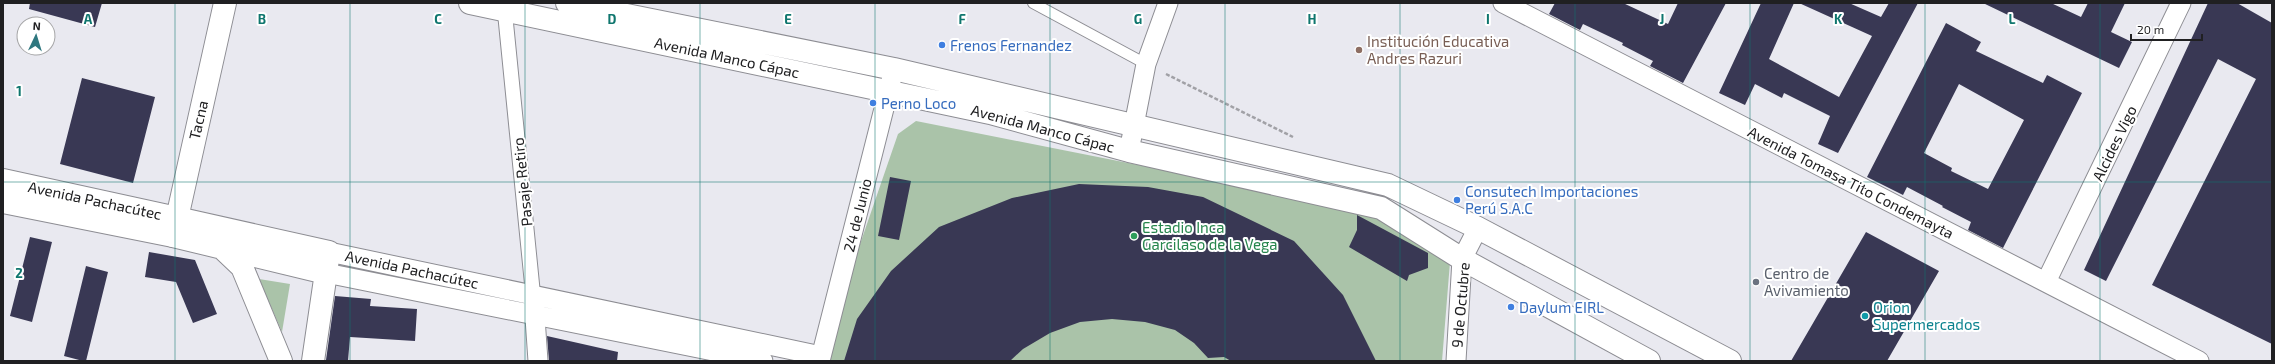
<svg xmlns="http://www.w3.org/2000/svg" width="2275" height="364" font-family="'Exo 2',sans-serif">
	<rect width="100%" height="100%" fill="#e9e9f0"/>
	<path fill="#aac3a9" d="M916,121l445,88 89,53 -8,99h-620l16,-53 60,-174z
		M259,279l31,5 -8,48z"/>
	<path fill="#393854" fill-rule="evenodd" d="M30,3h72l-7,24 -66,-18z
		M1555,3h68l45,21 10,-21h48l-43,80 -33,-17 3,-5 -31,-16 1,-2 -40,-19 -3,6 -31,-16z
		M1761,3h33l-25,56 70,38 33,-61 -73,-33h50l32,14 8,-14h29l-80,150 -20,-9 12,-28 -46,-23 -2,5 -27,-14 -10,21 -26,-12z
		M1983,3h68l30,14 7,-14h37l-14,29 21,10 -13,26z
		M2208,3h29l35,20v321l-120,-59 104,-206 -38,-20 -112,222 -22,-11z
		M1946,23l35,19 -5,9 67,32 4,-8 35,18 -79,155 -35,-18 3,-8 -29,-15 1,-1 -36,-19 -4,8 -36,-18zM1959,84l65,36 -36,69 -37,-18 1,-3 -28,-15z
		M82,78l73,19 -22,86 -73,-19z
		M890,177l21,4 -12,59 -21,-4z
		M1079,184l69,3 55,10 91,44 49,54 33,66h-145l-7,-4 -16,1 -14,-15 -19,-13 -30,-8 -33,-3 -32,3 -30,11 -27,16 -13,12h-166l13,-42 34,-48 48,-44 73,-29z
		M1357,215l71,38v15l-19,7 -2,6 -58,-34 8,-17z
		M1866,232l73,39 -52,90h-96z
		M30,237l22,5 -20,80 -22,-6z
		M149,252l46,8 22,54 -24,9 -17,-41 -31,-5z
		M86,266l22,6 -22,89h-3l-19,-5z
		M335,296l36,3 -1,7 47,3 -2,32 -65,-4 -2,24 -22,-1z
		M547,336l71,16 -1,9h-68z"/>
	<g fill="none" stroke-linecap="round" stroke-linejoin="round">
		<defs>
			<path id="service" d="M1033,3l113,61"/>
			<path id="pedestrian" d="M504,3l29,291"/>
			<path id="minor" d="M1503,3l696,358
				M1129,151l17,-87 22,-61
				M329,252l492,104
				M326,273l437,88
				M2046,282l135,-279
				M534,303l4,58
				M820,361l72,-284
				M1456,361l6,-102 16,-31"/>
			<path id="tertiary" d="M3,180l174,38
				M3,202l170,34"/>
			<path id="secondary" d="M225,3l-52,233 153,37
				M470,3l520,110 139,38 252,57 81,51 187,102
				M567,3l327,66 494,116 90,43 252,133
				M177,218l152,34 -16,109
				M222,248l20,19 39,94"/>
		</defs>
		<use href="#service" stroke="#8d8d93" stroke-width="12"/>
		<use href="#pedestrian" stroke="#8d8d93" stroke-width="16"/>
		<use href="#minor" stroke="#8d8d93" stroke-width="21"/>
		<use href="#tertiary" stroke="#8d8d93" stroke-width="24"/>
		<use href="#secondary" stroke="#8d8d93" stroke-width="24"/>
		<path stroke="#a1a1a6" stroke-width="2.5" stroke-dasharray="4 2" stroke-linecap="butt" d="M1166,74l127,63"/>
		<use href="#service" stroke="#fff" stroke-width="10"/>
		<use href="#pedestrian" stroke="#fff" stroke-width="14"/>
		<use href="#minor" stroke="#fff" stroke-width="19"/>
		<use href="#tertiary" stroke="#fff" stroke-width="22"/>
		<use href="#secondary" stroke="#fff" stroke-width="22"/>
	</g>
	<path fill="none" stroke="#0f766e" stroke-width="1" stroke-opacity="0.55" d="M175,3v358M350,3v358M525,3v358M700,3v358M875,3v358M1050,3v358M1225,3v358M1400,3v358M1575,3v358M1750,3v358M1925,3v358M2100,3v358M3,182h2269"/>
	<g fill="#3f7fe0" stroke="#fff" stroke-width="1.5">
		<circle cx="942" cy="45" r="4"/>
		<circle cx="873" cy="103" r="4"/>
		<circle cx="1457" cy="200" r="4"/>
		<circle cx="1511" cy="307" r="4"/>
	</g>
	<circle fill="#8d6e63" stroke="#fff" stroke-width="1.5" cx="1359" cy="50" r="4"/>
	<circle fill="#2e9e5b" stroke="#fff" stroke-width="1.5" cx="1134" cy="236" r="4"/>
	<circle fill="#6b7280" stroke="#fff" stroke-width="1.5" cx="1756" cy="282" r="4"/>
	<circle fill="#0f9aa8" stroke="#fff" stroke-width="1.5" cx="1865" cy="316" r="4"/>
	<g text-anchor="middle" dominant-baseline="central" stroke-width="4" stroke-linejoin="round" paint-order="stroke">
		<g font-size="15" fill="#785e54" stroke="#fff" text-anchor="start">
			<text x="1367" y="41">Institución Educativa<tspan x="1367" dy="17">Andres Razuri</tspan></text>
		</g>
		<g font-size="15" fill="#366cbe" stroke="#fff" text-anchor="start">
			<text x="950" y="45">Frenos Fernandez</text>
			<text x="881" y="103">Perno Loco</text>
			<text x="1465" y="191">Consutech Importaciones<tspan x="1465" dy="17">Perú S.A.C</tspan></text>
			<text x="1519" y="307">Daylum EIRL</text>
		</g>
		<g font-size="15" fill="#202022" stroke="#fff">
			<text transform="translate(727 57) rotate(12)">Avenida Manco Cápac</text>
			<text transform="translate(198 120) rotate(-77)">Tacna</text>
			<text transform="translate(1043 128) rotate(15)">Avenida Manco Cápac</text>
			<text transform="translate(2114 143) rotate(-64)">Alcides Vigo</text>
			<text transform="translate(522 182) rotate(-96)">Pasaje Retiro</text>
			<text transform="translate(1851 182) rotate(27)">Avenida Tomasa Tito Condemayta</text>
			<text transform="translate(95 200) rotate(12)">Avenida Pachacútec</text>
			<text transform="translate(857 215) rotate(-76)">24 de Junio</text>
			<text transform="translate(412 269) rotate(12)">Avenida Pachacútec</text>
			<text transform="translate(1460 305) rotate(-85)">9 de Octubre</text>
		</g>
		<g font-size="15" fill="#27864d" stroke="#fff" text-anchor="start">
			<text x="1142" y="227">Estadio Inca<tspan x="1142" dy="17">Garcilaso de la Vega</tspan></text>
		</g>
		<g font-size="15" fill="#5b616d" stroke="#fff" text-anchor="start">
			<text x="1764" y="273">Centro de<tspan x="1764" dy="17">Avivamiento</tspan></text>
		</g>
		<g font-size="15" fill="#0d838f" stroke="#fff" text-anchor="start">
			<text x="1873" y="307">Orion<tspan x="1873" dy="17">Supermercados</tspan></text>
		</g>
	</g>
	<g font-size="13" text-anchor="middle" font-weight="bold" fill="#0f766e" stroke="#fff" stroke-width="4" stroke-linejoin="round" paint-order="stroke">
		<text x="88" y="24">A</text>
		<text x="262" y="24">B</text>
		<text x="438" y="24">C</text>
		<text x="612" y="24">D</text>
		<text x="788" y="24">E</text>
		<text x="962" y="24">F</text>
		<text x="1138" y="24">G</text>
		<text x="1312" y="24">H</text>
		<text x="1488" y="24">I</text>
		<text x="1662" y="24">J</text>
		<text x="1838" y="24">K</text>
		<text x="2012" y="24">L</text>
		<text x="19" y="96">1</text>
		<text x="19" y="278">2</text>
	</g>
	<rect width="2275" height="364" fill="none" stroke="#202022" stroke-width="8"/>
	<g transform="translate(36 36) rotate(4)"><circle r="19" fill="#ffffff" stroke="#a6a6a7"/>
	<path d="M0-3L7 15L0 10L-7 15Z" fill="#2e777f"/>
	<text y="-6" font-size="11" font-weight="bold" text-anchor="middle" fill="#202022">N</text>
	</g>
	<path d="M2131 34v6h71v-6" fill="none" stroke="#202022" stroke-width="2"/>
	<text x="2137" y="34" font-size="12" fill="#202022" stroke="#ffffff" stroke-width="3" paint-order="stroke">20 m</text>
</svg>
